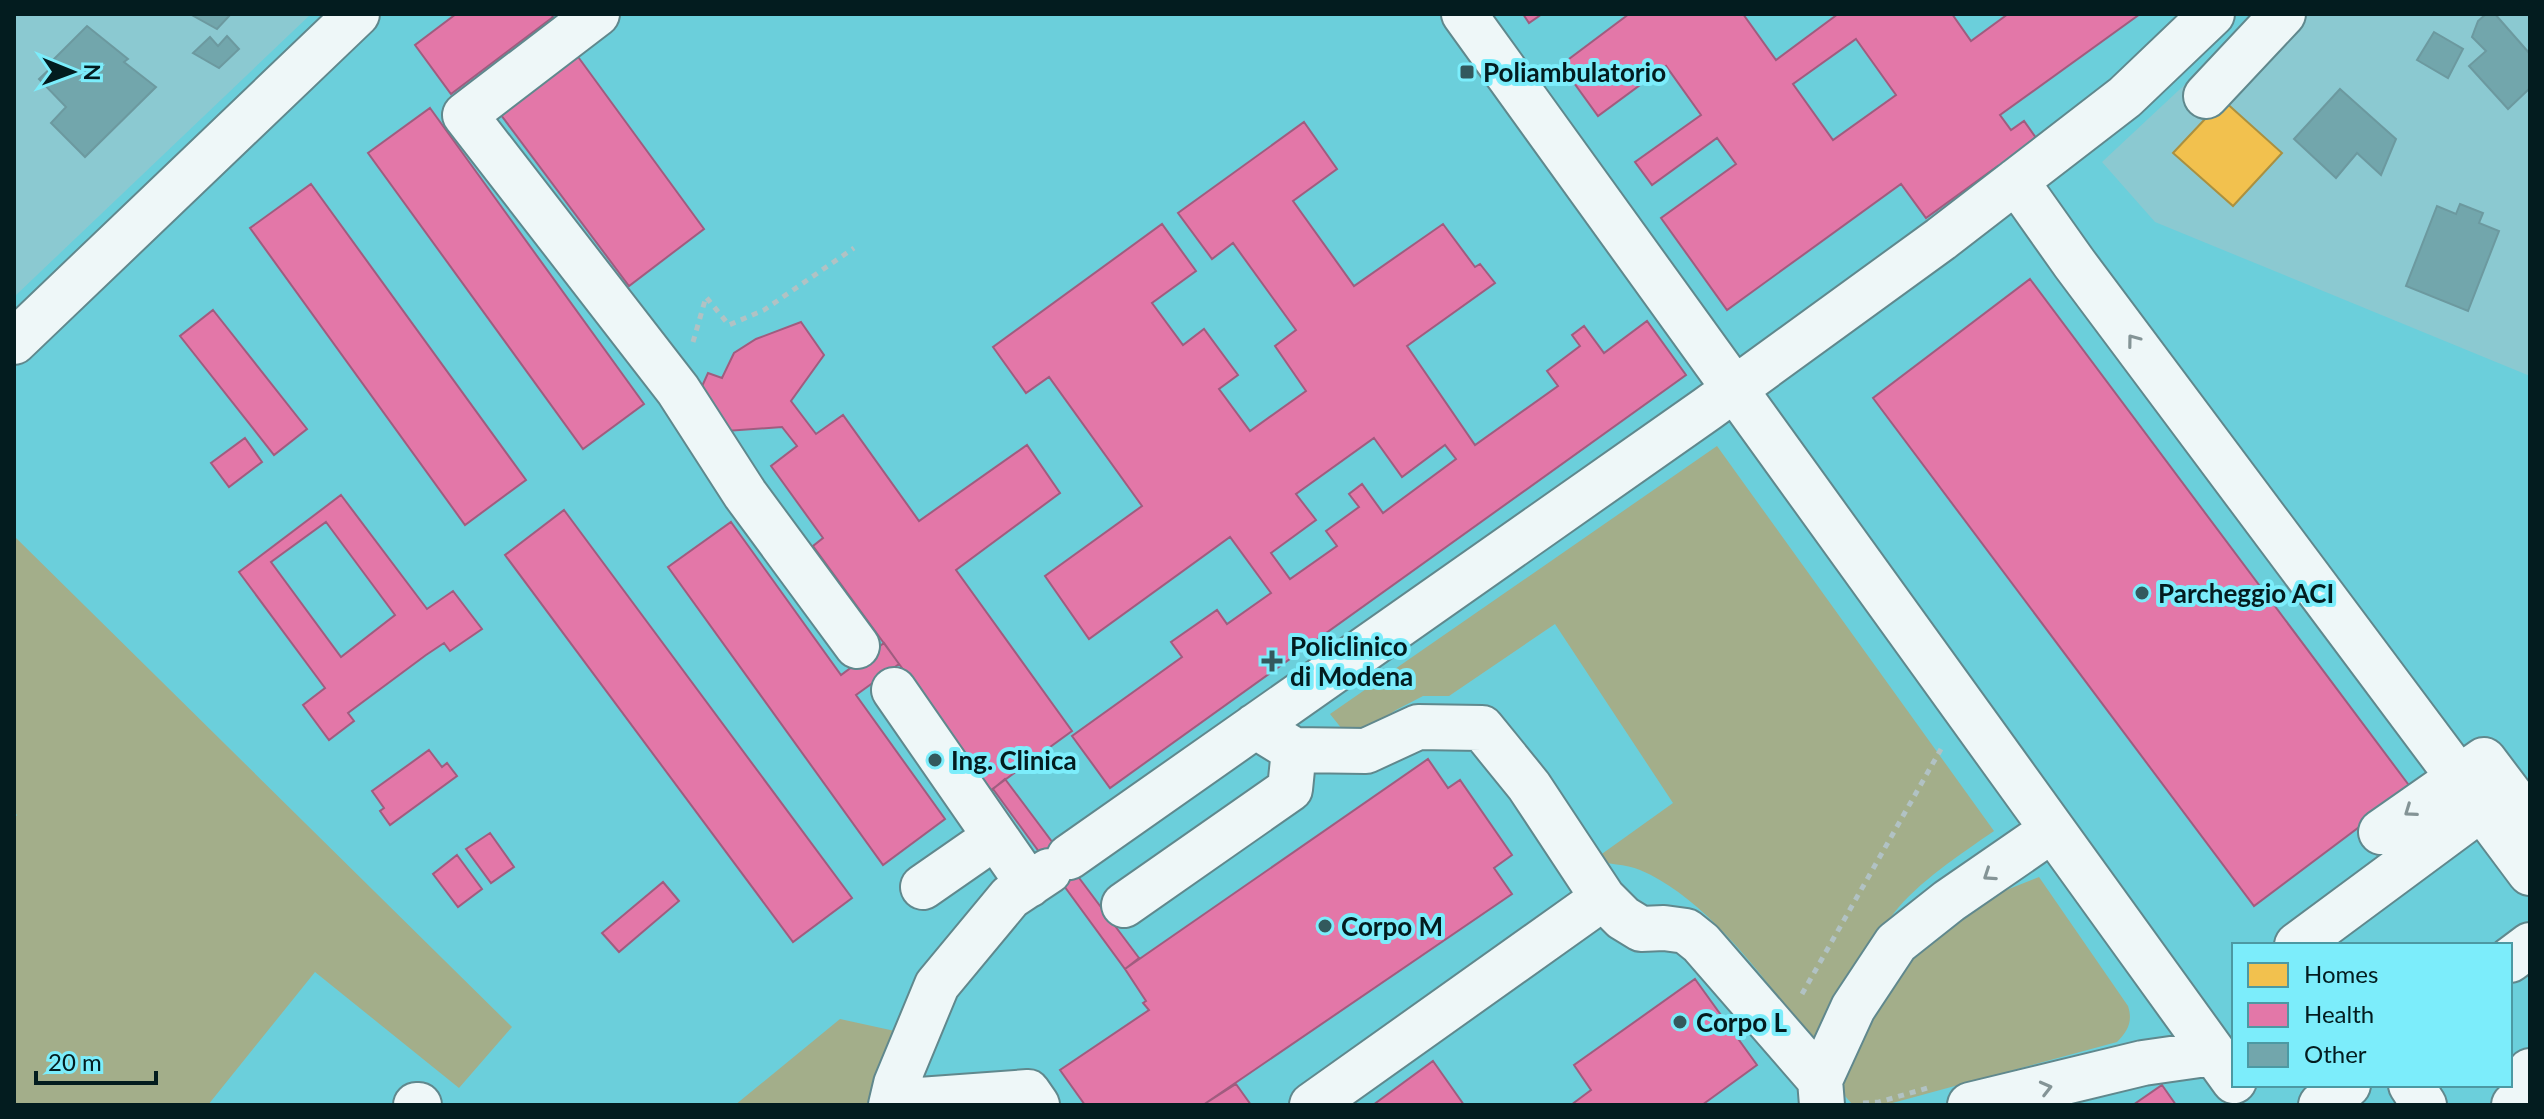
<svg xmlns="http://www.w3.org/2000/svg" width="2544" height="1119" font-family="Lato,sans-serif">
	<rect width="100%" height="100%" fill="#8bc9d1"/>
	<path fill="#6bcfdb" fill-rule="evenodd" d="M311,14h1944l-30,33 -123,115 53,60 375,154v729h-2516v-808zM2234,945h276v140h-276z"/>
	<path fill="#a3ae8a" d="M1717,446l277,385c-32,22 -77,52 -100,82 -31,39 -53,88 -77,132 -48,-58 -106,-145 -177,-175 -14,-6 -33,-6 -48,-9l81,-58 -118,-179 -106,72h-26l-27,14 -28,19h-26l-12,-15z
		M14,536l498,491 -53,61 -144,-116 -107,133h-194v-287l3,-3 -3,-3z
		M2039,877l89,129c5,15 0,25 -11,36l-232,63 -33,-1 -7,-8 -2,-13 45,-113 73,-62z
		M840,1019l64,14 -22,72h-147z"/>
	<path fill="#f2c14e" stroke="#aa9040" stroke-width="2" d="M2223,100l59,53 -49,53 -60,-53z"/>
	<path fill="#e377a8" stroke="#a05c7f" stroke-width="2" fill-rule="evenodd" d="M456,14h95l2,3 -102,77 -36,-49z
		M1523,14h19l-13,9z
		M1629,14h114l33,46 62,-46h114l19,27 37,-27h132l-140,101 11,15 13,-9 15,21 -35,32 -6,-8 -72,52 -25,-34 -174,126 -66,-92 75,-54 -19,-26 -65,47 -17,-23 66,-47 -35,-49 -68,50 -37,-51zM1856,39l40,56 -63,45 -40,-56z
		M576,54l128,175 -75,57 -131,-175z
		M430,108l214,296 -61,45 -215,-296z
		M1304,122l33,47 -44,32 61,85 89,-62 32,43 5,-3 15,19 -88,63 68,99 83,-59 -11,-15 33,-25 -8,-11 12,-9 20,27 43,-32 39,54 -576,413 -38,-52 110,-79 -11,-15 46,-32 10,14 44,-31 -41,-56 -141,102 -44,-63 97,-70 -93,-129 -23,16 -33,-46 169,-123 34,47 -44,32 31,42 21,-16 34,46 -19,14 31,42 56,-40 -31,-45 21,-16 -63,-87 -21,16 -34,-46zM1374,438l28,39 43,-32 11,14 -73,54 -21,-29 -13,10 10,13 -33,24 11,15 -47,33 -19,-26 45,-33 -20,-26z
		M311,184l215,296 -61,45 -215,-297z
		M2030,279l381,509 -157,118 -381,-508z
		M213,310l94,119 -33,26 -94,-119z
		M801,322l23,33 -33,46 25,33 27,-19 76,106 108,-76 33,48 -104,77 116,161 -81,59 -178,-244 10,-8 -52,-72 26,-20 -15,-19 -56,4 -27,-38 9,-20 14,5 12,-25 22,-14z
		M245,438l17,24 -33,25 -18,-24z
		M341,495l86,114 26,-18 29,38 -32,22 -6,-8 -18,12 -78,58 6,8 -25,19 -26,-35 22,-17 -86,-116zM326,522l69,93 -54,42 -70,-95z
		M564,510l288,388 -59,44 -288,-387z
		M731,522l110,153 43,-32 15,21 -43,31 89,124 -62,46 -215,-298z
		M429,750l13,17 5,-4 10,13 -67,49 -10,-14 4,-3 -12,-17z
		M1428,759l20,29 12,-8 52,75 -18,13 18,26 -309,211h-118l-25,-35 89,-60 -6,-7 3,-2 -21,-32z
		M1005,779l134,179 -14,11 -132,-180z
		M490,833l24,34 -23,16 -25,-34z
		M457,855l25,34 -24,18 -25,-33z
		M663,882l16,19 -60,51 -17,-19z
		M1695,979l62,86 -55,40h-131l20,-15 -17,-25z
		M1433,1061l31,44h-91z
		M1236,1084l15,21h-48z
		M2162,1085l14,20h-43z"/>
	<path fill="#72a6ac" stroke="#6c999f" stroke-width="2" d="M190,14h41l-14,15z
		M2486,14h9l35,40v34l-22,21 -39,-43 17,-15 -14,-14 6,-16z
		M87,26l41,33 -4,3 32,25 -71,70 -34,-34 15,-16 -27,-28 17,-16 -3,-3z
		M2434,32l29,17 -15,29 -31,-18z
		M227,36l12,13 -20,19 -26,-15 17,-16 8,9z
		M2340,89l56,50 -15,36 -24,-22 -21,25 -42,-39z
		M2460,204l23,9 -4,10 20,8 -31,80 -62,-25 31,-80 19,8z"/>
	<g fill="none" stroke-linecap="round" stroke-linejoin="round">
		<defs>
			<path id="minor" d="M597,14l-132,101 213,275 67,104 112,152
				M1464,14l770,1067
				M2206,96l77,-82
				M2016,181l58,82 456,610
				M14,342l343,-328
				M894,690l135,195
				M1255,726l39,24 72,1 52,-24 64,1 47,58 74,112 20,20 18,11 23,-1 22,3 15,12 119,137 2,25
				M2381,832l103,-72 46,61
				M1069,857l638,-448 234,-170 184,-142 87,-83
				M923,887l72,-50
				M1124,905l166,-116 4,-39
				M2297,945l185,-137
				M2510,960l20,-15
				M1820,1080l33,-72 43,-65 53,-42 103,-71
				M2411,1085l13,20
				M892,1102l136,-10 9,13
				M416,1105h3
				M891,1105l5,-21 41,-99 73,-88 39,-26
				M1312,1105l291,-207
				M1970,1105l173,-42 70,-10
				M2321,1105l27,-20
				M2514,1105l6,-5 10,-29"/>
		</defs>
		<use href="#minor" stroke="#60888d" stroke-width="48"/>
		<path stroke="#b1c2c4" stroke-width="5" stroke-dasharray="6 6" stroke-linecap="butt" d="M693,342l13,-45 23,28 35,-15 90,-62
			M1802,994l139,-245
			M1863,1103l16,-1 52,-15"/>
		<use href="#minor" stroke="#eef7f8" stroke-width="44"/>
	</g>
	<defs><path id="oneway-chevron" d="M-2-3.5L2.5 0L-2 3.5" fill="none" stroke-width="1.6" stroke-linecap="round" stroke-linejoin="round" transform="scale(2)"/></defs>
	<g stroke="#849496">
		<use href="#oneway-chevron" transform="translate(2133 340) rotate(-127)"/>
		<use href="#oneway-chevron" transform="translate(2410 811) rotate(145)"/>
		<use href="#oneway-chevron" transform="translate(1989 875) rotate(146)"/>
		<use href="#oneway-chevron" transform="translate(2046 1088) rotate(-14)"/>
	</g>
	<g fill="#33595d" stroke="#7cedfb" stroke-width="3">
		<rect x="1459" y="64" width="16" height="16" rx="4"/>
		<circle cx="2142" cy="593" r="8"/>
		<path d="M1268 649h8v8h8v8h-8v8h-8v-8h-8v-8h8z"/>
		<circle cx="935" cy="760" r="8"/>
		<circle cx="1325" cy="926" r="8"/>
		<circle cx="1680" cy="1022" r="8"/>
	</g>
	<g text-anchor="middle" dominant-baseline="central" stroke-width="8" stroke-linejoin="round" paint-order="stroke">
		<g font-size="26" font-weight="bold" fill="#031c1f" stroke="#7cedfb" text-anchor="start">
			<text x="1483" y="72">Poliambulatorio</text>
			<text x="2158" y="593">Parcheggio ACI</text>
			<text x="1290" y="646">Policlinico<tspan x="1290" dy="30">di Modena</tspan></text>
			<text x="951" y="760">Ing. Clinica</text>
			<text x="1341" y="926">Corpo M</text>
			<text x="1696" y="1022">Corpo L</text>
		</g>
	</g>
	<rect width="2544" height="1119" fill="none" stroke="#031c1f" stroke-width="32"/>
	<rect x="2232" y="943" width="280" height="144" fill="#7cedfb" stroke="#4c99a3" stroke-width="2"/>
	<rect x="2248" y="963" width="40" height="24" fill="#f2c14e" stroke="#4c99a3" stroke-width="2"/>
	<text x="2304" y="983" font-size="24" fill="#031c1f">Homes</text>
	<rect x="2248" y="1003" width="40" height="24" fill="#e377a8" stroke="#4c99a3" stroke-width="2"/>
	<text x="2304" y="1023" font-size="24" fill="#031c1f">Health</text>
	<rect x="2248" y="1043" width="40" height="24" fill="#72a6ac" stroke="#4c99a3" stroke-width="2"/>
	<text x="2304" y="1063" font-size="24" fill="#031c1f">Other</text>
	<g transform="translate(72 72) rotate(91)" stroke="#7cedfb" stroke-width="6" paint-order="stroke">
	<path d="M0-6L14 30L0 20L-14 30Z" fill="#031c1f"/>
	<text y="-12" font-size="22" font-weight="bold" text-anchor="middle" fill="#031c1f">N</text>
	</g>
	<path d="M36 1071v12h120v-12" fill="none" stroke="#031c1f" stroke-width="4"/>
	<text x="48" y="1071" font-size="24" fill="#031c1f" stroke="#7cedfb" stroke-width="6" paint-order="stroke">20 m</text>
</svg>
